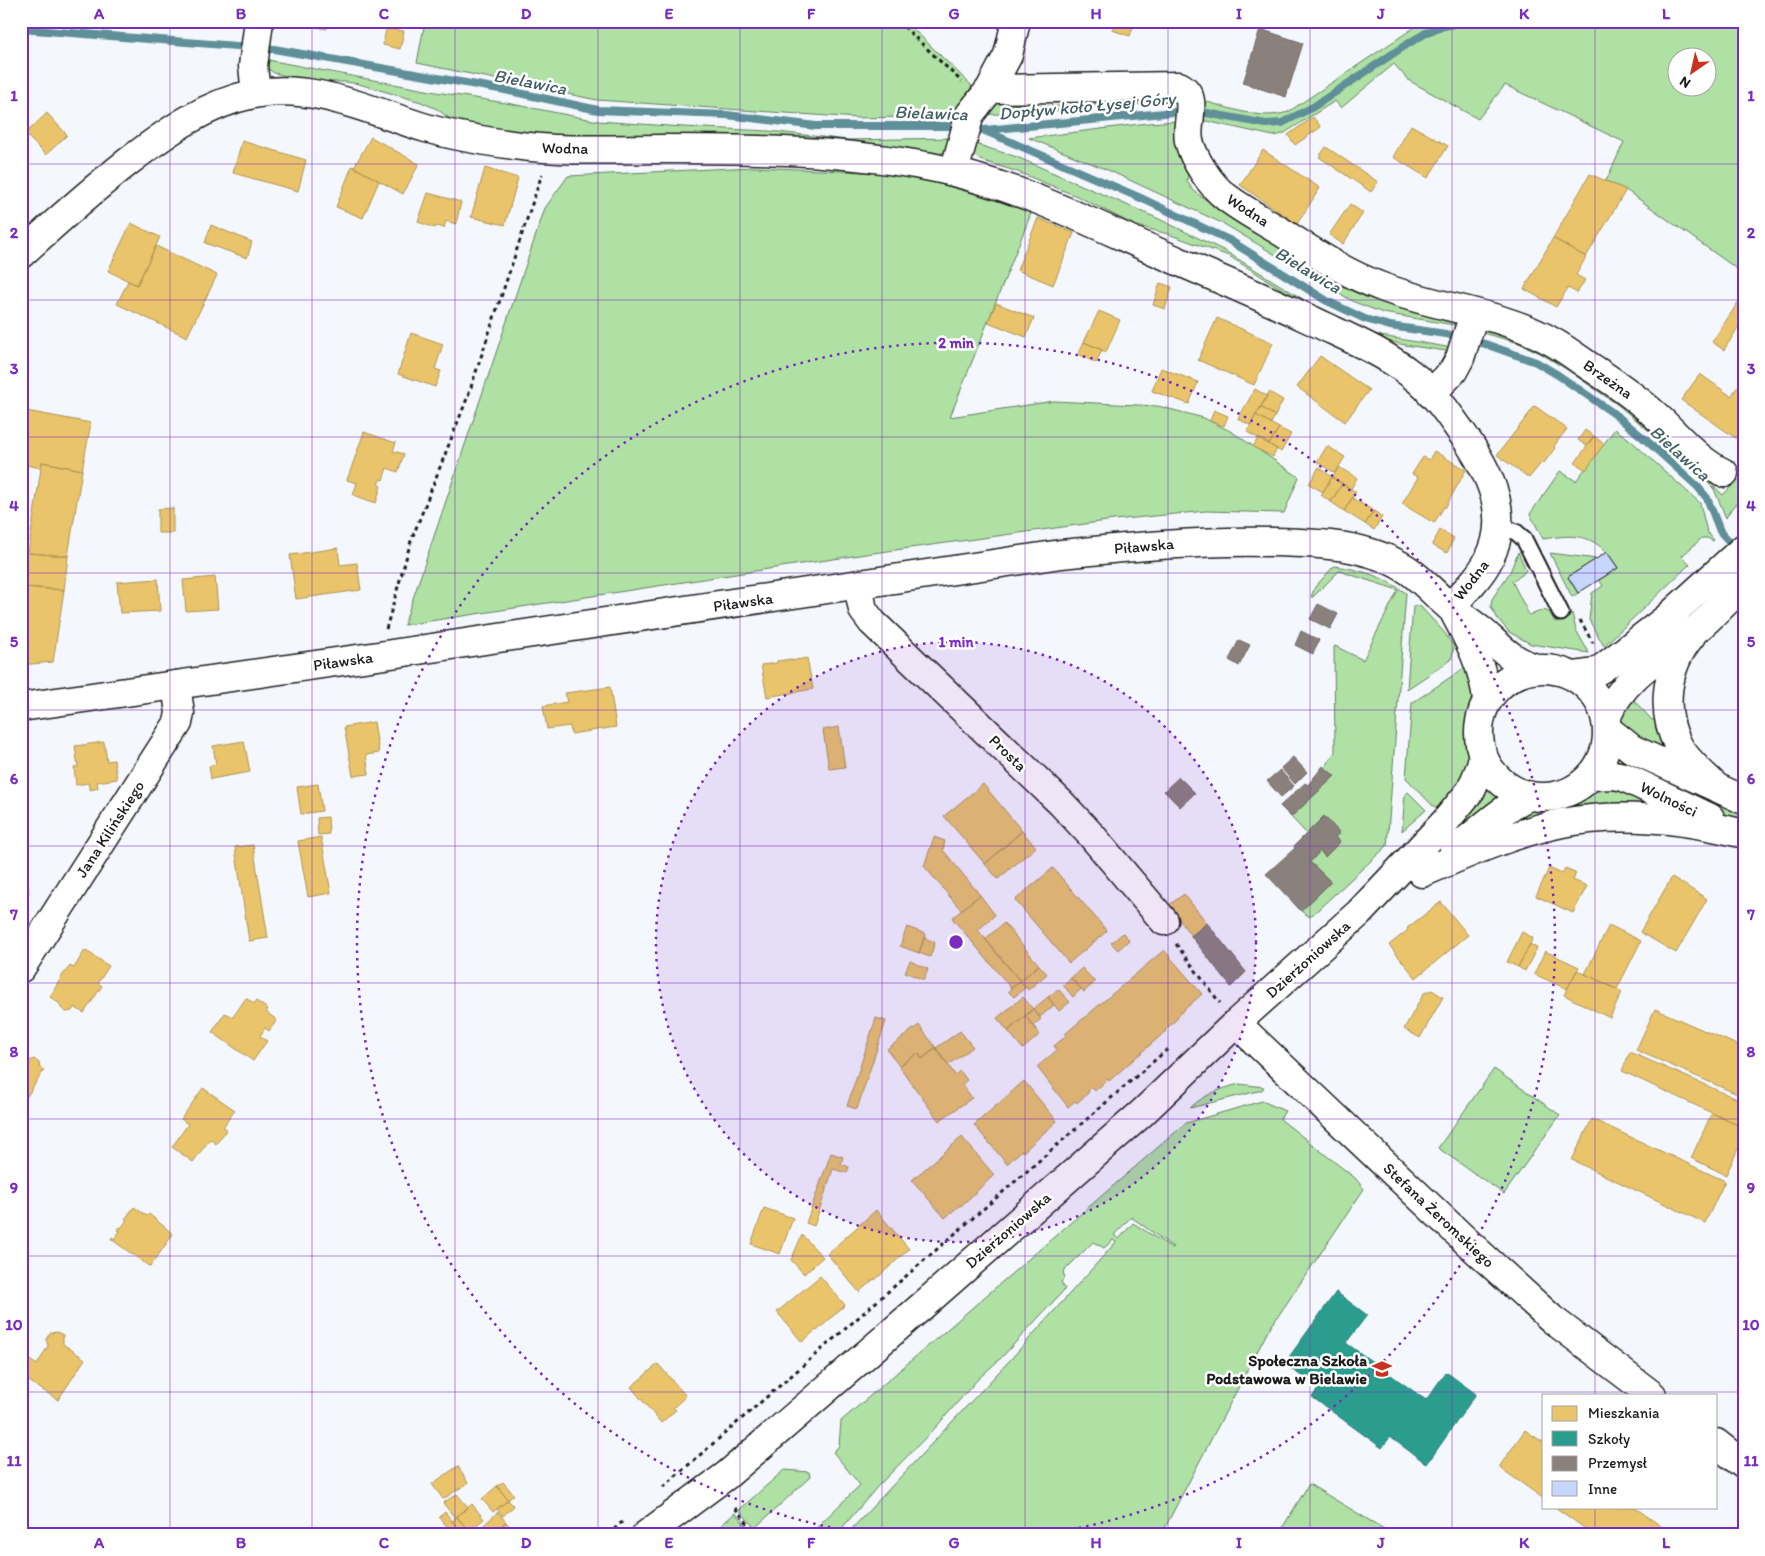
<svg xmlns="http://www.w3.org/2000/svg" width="1765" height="1556" font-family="Itim,sans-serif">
	<rect width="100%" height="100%" fill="#f4f7fe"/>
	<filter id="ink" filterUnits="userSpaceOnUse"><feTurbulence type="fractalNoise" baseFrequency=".02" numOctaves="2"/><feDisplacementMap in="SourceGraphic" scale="10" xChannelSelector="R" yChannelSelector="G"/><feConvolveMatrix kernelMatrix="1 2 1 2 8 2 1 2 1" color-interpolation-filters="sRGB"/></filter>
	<g filter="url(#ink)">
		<path fill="#aee1a3" stroke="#657e60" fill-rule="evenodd" d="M425,21h480l67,65 -19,30 -95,2 -261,-18 -180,-37z
			M1424,21h320v253l-118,-84 -20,-9 18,-39 -119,-57 -27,34 -70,-39 -14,-16 -53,44 -6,-7 -52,33 -10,2 -76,-17 3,-19c28,7 59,21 88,12zM1678,58h30v30h-30z
			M268,60l168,32 76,12 86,17 85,6 86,4 79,9 106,-2 -8,14 -9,2 -417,-20 -67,-13 -16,-12 -16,-7 -62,-18 -13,-2h-35l-37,-9 -7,-5z
			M1167,95l10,2 5,5 1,8 -2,21 1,13 8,18 -3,19 5,8 11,9 140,84 40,17 71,17 5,5 1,5 -77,-13 -29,-11 -130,-78 -114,-53 -81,-33 119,-15 29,-2 2,-20 -122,10 -78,4 6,-9 7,-4 38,4h46l65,-4z
			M972,143l45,14 142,62 66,32 102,63 28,13 26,9 72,12 -2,3h-5l-41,-6 -28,-6 -52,-23 -96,-60 -61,-22 -34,-9 -55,-28 -61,-25 -38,-12 -7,-5 -3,-6z
			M754,167l153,7 125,37 -82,206 104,-16 104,5 46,12 28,14 67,45 -15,36 -78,-2 -92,9 -248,34 -462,71 141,-417 23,-32z
			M1486,328l60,22 98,69 79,76 14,-15 7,6v9l-13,14 -5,9 -12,-29 -25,-25 -71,-59 -52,-36 -26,-16 -21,-10 -40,-11z
			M1615,429l14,10 71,64 7,29 7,8 -1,1 -6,-3h-5l-20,18 8,8 -86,82 -15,-26 3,-27 11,-7 -4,-6 19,-12c-21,-33 -38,-35 -75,-29l-13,-25 30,-43 16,10z
			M1518,552l8,18 -4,5 -10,6 17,34 15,-5 5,2 6,10 17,-9 4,17 13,23 -58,-9 -22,-12 -11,-13 -7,-12 1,-8 18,-27z
			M1550,553l47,6 -29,18 10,16 -6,4z
			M1334,566c29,4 48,10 72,27l-19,253 -77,71 -9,-6 30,-29 -21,-20 10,-11 5,5 15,-14 -5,-5 -28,-3 -16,-17 43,-41 -9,-8 10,-16 -1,-105 1,-1 28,14 35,-70 -59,-19 -26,26h-2l4,-10z
			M1413,606h7l24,26 10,15 -3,13 -44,29z
			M1470,664l4,23 -8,35v15l2,25 -2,14 -25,34 -8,-4 -27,-28 6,-75z
			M1630,696l22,24 7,-1 15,36c-15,-6 -59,-20 -53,-41 1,-6 6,-13 9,-18z
			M1615,754h3l126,57v12l-128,-61 -2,-2z
			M1609,788l12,1 46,19 -174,22 33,-21 16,1 18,-3 33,-15z
			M1490,789l12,8 -39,37 -7,-8 31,-36z
			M1408,792l18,18 -24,21 3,-37z
			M1494,1069l66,46 -56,79 -66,-46z
			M1239,1084l25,3 -2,3 -72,18c15,-14 30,-19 49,-24z
			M1262,1101l23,10 -5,8 75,59 9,11 -96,142 -107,204h-315l165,-176 105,-117 -3,-2 -9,8 -11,-6 -30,30 2,6 -4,4 4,7 -64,69 -24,22 -41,47 -58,59 -42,49h-27l51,-50 -27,-33 6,-6 2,-25 345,-298zM1131,1217l42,30 -1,1 -39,-25 -14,16 -5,-4z
			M784,1470l25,2 1,5 -55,51 -16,-18z
			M1309,1484l85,51h-116z
			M735,1513l20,22h-45z"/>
		<path fill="#e9c46a" stroke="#ac9253" d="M300,21h29l-2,8 -27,-5z
			M1115,21h20l-5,15 -18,-6z
			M386,29l18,2 -4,18 -17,-4z
			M47,113l20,22 -21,20 -21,-21z
			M1313,117l8,10 -26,18 -7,-10z
			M1411,125l37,21 -20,32 -35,-21z
			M371,137l48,27 -16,30 -49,-27z
			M242,141l64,19 -8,31 -65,-18z
			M1326,147l52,35 -7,10 -52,-35z
			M1263,150l57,38 -23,36 -57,-39z
			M352,166l27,15 -16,37 -27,-11z
			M485,168l33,10 -13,47 -34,-8z
			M1590,174l36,16 -40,67 -33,-19z
			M428,193l33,9 -5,22 -10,-3 -2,7 -8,-2 -1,2 -17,-6z
			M1350,204l13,9 -20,31 -14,-9z
			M1038,218l36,15 -21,52 -36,-15z
			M131,223l29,14 -23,48 -29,-14z
			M211,225l41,17 -5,16 -42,-15z
			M1553,238l33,19 -10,18 9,5 -8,13 -9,-5 -12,19 -32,-18z
			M156,246l61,29 -30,62 -70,-33 11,-23 9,4z
			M1160,283l12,4 -7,22 -12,-4z
			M1744,297v21l-20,32 -12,-8 27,-41 1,1z
			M996,303l38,15 -8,19 -38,-15z
			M1099,311l21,9 -14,32 -22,-10z
			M1217,318l56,25 -19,42 -56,-25z
			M411,333l32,11 -8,25 6,2 -6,16 -37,-13z
			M1084,342l18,8 -6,13 -18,-9z
			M1320,356l49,34 -24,32 -48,-35z
			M1161,368l37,14 -9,22 -37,-13z
			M1700,374l31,22 13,-18v58l-4,5 -59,-41z
			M1255,389l12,7 -17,29 -12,-6z
			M1269,392l14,8 -8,16 -14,-9z
			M1535,406l32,23 -13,17 1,2 -11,15 -2,-1 -13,16 -32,-23z
			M1261,407l14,9 -4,7 -15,-8z
			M21,410l70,13 -9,47 -40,-8 -1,6 -20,-4z
			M1214,410l14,6 -4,10 -14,-5z
			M1256,415l23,13 -10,16 -22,-12z
			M1279,428l12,6 -10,18 -12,-8z
			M1585,430l9,6 -7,10 -9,-6z
			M364,432l32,11 -3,8 11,3 -6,18 -11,-4 -4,12 -2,-1 -3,5 3,2 -5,17 -23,-8 4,-12 -10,-3z
			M1594,436l10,8 -18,26 -11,-7z
			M1258,438l19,11 -4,8 -20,-10z
			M1327,446l18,11 -10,16 -18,-11z
			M1434,451l32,19 -21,38 -1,-1 -10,16 -32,-19 16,-27 -6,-3 11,-17 6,3z
			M42,462l40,8 -14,86 -40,-3z
			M1319,467l13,10 -9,15 -14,-8z
			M1339,467l18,11 -6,11 -19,-12z
			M1332,477l10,7 -11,18 -10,-7z
			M1342,484l14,8 -12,19 -13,-9z
			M1352,498l22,13 -9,13 -21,-13z
			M173,508v25h-15v-24z
			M1374,511l8,6 -8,13 -9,-6z
			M1440,530l14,8 -7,15 -15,-8z
			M338,548l2,17 17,-2 4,27 -65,9 -6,-44z
			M28,553l40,3 -4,34 -41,-3z
			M215,577l3,32 -32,2 -3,-31z
			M158,579l2,32 -40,2 -3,-31z
			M23,587l41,3 -11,72 -32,3v-60z
			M807,658l6,31 -46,8 -6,-32 16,-2v-2l14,-2v2z
			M610,687l6,40 -45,7 -1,-8 -23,3 -4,-23 24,-4 -2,-9z
			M374,722l5,31 -13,2 3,19 -16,2 -9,-49z
			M839,727l6,40 -16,2 -6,-39z
			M244,741l6,31 -39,7 -2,-13 7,-2 -3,-18z
			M104,742l3,19 7,-1 3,19 -20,3 1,6 -8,2 -2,-7 -12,2 -2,-18h4l-3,-21z
			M318,784l4,27 -21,3 -4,-27z
			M983,784l39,47 -37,33 -41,-48z
			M328,817l1,17 -11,1 -1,-17z
			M1022,831l14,16 -38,32 -13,-15z
			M321,837l10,56 -23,4 -10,-56z
			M934,837l11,4 -2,9 37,45 -19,15 -37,-44z
			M253,845l15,93 -19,3 -14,-94z
			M21,854h3l5,39 -8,1z
			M1053,868l54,63 -38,32 -54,-63z
			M1549,868l13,6 3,-6 11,5 -3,7 14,6 -14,27 -37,-17z
			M1672,877l35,22 -31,54 -36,-21z
			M1184,894l23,29 -16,13 -22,-31z
			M980,895l15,20 -17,15 42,51 -9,7 -59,-70z
			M1441,902l27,33 -52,43 -27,-33 19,-15 -1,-2z
			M1004,923l35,42 -19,16 -35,-42z
			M1609,925l32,16 -24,48 -32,-15z
			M907,927l19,7 -7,19 -19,-7z
			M1522,932l11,6 -15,29 -11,-5z
			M1123,933l6,7 -11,10 -7,-7z
			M924,938l11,4 -5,15 -11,-4z
			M1530,944l7,4 -12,23 -7,-4z
			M85,950l24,16 -11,17 4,3 -18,27 -10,-6 -2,4 -6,1 -5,-4 -1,-4 -10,-7 12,-21 8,-10 4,2z
			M1164,950l38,44 -25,22 1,2 -13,12 1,1 -57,50 -1,-2 -13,12 -3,-4 -4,4 1,1 -12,11 -2,-2 -7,6 -31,-40 20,-17 -3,-4 12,-10 -1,-2z
			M1545,951l34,16 -12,22 -33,-15z
			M910,961l18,8 -4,11 -19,-8z
			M1039,965l8,9 -19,16 -8,-9z
			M1082,968l13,14 -11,10 -13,-14z
			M1577,970l45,22 -12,26 -46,-23z
			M1071,978l10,11 -8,8 -10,-12z
			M1020,981l6,6 -12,10 -6,-6z
			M1058,989l12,13 -11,9 -11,-14z
			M1432,990l11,7 -23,41 -16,-9 20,-36z
			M1023,997l10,12 -25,22 -11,-13z
			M1048,997l6,8 -14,12 -7,-8z
			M246,998l8,6 2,-3 12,8 -2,3 11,8 -8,11 -4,-3 -5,8 7,5 -14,20 -41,-29 13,-19 8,4z
			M1033,1009l8,10 -8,7 -8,-10z
			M1655,1009l89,39v49l-108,-47z
			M1025,1016l15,18 -17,15 -15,-18z
			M876,1018l10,3 -29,88 -10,-3z
			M919,1025l17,23 -14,11 -4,-6 -19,13 -12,-17z
			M960,1031l13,16 -25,18 -12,-17z
			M936,1048l19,27 5,-4 7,9 -5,4 10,14 -33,23 -40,-55 19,-13 4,6z
			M1630,1052l114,50v26l-122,-57z
			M21,1056l8,5 5,-2 5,4 1,5 4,2 -22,34z
			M1024,1081l33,40 -34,31 -1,-2 -15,14 -33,-39z
			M203,1088l32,22 -12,17 4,2 -11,15 -6,-5 -17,23 -21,-15 16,-23 -7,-5z
			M1712,1113l32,15v8l-18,39 -35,-17z
			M1592,1119l133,62 -20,42 -133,-63z
			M962,1137l32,38 -33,31 -1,-1 -15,13 -33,-38z
			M831,1153l12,4 -2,7 8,3 -2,6 -14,-4 -19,57 -8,-3z
			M134,1207l13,9 2,-2 24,20 -23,33 -39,-28 1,-2 2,2 6,-8 -2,-1 2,-3 1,1 6,-8 -2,-1z
			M764,1208l29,10 -13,36 -29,-10z
			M876,1210l33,39 -34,31 -1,-1 -15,13 -32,-38z
			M802,1235l21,22 -19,17 -13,-14z
			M820,1276l25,29 -28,26 -1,-1 -14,12 -25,-30z
			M57,1332l6,3v9l22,15 -27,41 -37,-24v-6l7,-11 9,6 11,-19 -2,-7 4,-6z
			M658,1364l28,32 -13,12 3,2 -15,13 -30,-36z
			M1525,1430l19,13v56l-45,-32z
			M458,1466l10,17 -25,16 -11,-15z
			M503,1482l11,13 -6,5 -11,-14z
			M497,1486l11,14 -15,12 -11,-13z
			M457,1494l11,13 -13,11 -12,-15z
			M508,1500l6,6 -11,10 -6,-7z
			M472,1504l12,15 -15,12 -12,-14z
			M1555,1507h79l37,26 -1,2h-76z
			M445,1512l7,9 11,14h-9l-15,-18z
			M498,1512l8,10 -15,13h-15l-1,-2z
			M457,1517l12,14 -4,4h-2l-11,-14z
			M506,1522l11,13h-26z
			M21,1524l16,11h-16z"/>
		<path fill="#2a9d8f" stroke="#26766c" d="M1336,1292l31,23 -21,28 80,57 20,-28 30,22 -49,70 -37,-27 -8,11 -70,-51 7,-9 -35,-24z"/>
		<path fill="#8a817c" stroke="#69635f" d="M1260,29l43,14 -17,54 -43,-14z
			M1318,604l20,10 -8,15 -20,-10z
			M1301,631l18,9 -6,14 -18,-9z
			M1239,640l11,5 -11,21 -10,-6z
			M1293,757l14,15 -12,12 -14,-16z
			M1323,766l12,10 -44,41 -11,-11 25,-23 3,2z
			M1280,770l14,16 -13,11 -14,-16z
			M1179,777l16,16 -15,14 -16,-16z
			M1324,816l16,17 -5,4 5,5 -15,15 -5,-6 -10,11 21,20 -30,29 -35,-37 29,-26 -1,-2z
			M1207,923l39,49 -15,15 -40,-51z"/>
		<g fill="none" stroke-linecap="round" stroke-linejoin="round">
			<path stroke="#5f8f98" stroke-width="8" d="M21,29l253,20 231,41 93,20 129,5 89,11h137l30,4 160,69 86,41 98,61 38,18 25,7 56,8 39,10 51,18 22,13 58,40 31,26 50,45 10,12 13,33 16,18
				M1196,111l70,13 16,-1 31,-16 96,-64 17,-10 14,-6 26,-6
				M985,130l200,-19"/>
		</g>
		<path fill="#c7d6fc" stroke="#1c1c1c" d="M1607,552l11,16 -40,25 -10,-16z"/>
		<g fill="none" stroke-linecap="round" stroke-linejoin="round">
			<defs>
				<path id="lane" d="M1499,526l17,6 8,7 37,74"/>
				<path id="street" d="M990,89l18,-34 8,-34
					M256,93l-3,-27 6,-45
					M954,172l16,-58 20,-25 189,-3c21,11 6,36 10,55 5,19 21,44 37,56 17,13 36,23 54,34 33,21 66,43 102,56 55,21 117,25 169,54 13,7 25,16 38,25 22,14 44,29 64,47 23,20 43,47 71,60
					M21,254c35,-32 71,-64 108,-93 38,-29 76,-57 124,-67 60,-12 117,17 173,34 28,8 58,13 87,17 50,7 101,4 151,4 90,0 178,1 267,18 87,17 168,60 249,95 49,21 98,42 146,65 30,14 60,27 86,48 23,17 40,44 57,68 23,35 41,75 20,116 -9,18 -25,33 -39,48
					M1431,394l22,-23 7,-13 14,-44
					M858,585l5,25 9,12 189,181 31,33 72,85
					M21,968l157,-245 2,-10 -4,-28"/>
				<path id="secondary" d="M1455,614c15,28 29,55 32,86
					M1691,636c-25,30 -31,74 -13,109 9,17 26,30 39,43
					M1479 733a64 64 0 1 1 128 0a64 64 0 1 1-128 0Z
					M1574,676l20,-3 10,-6 62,-48 78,-71
					M21,707l357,-51 683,-102c70,-7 141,-14 212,-12 46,1 95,2 135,28 16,11 28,26 43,38 11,9 23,16 33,25 17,15 31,30 53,35
					M1606,718c18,-44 59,-63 93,-91 15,-13 30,-28 45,-43
					M1607,729l25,20 112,51
					M1591,776l23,-1 10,2 86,41
					M1454,850c26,-19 45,-40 75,-54
					M1422,873c46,-20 91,-40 140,-50 58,-11 121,-4 178,10
					M1236,1023l229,217 88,80 99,75
					M1716,1443l28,22
					M646,1535l81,-60 194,-168 221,-194 94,-90 123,-110 85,-90 27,-33 10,-24 2,-12"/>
			</defs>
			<use href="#lane" stroke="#1c1c1c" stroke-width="19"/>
			<use href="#street" stroke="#1c1c1c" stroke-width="31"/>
			<use href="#secondary" stroke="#1c1c1c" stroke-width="31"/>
			<path stroke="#1c1c1c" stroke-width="3" stroke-dasharray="4 4" stroke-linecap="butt" d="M898,21l64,61
				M1580,620l13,23
				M386,629l25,-88 57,-145 74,-222
				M1176,944l44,59
				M663,1487l507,-440
				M735,1508l22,27
				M608,1535l14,-13"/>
			<use href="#lane" stroke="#fff" stroke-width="15"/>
			<use href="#street" stroke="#fff" stroke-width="28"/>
			<use href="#secondary" stroke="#fff" stroke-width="28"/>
		</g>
	</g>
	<path fill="none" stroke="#7b2cbf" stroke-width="1" stroke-opacity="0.55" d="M170,21v1514M312,21v1514M455,21v1514M598,21v1514M740,21v1514M882,21v1514M1025,21v1514M1168,21v1514M1310,21v1514M1452,21v1514M1595,21v1374M21,164h1723M21,300h1723M21,437h1723M21,573h1723M21,710h1723M21,846h1723M21,983h1723M21,1119h1723M21,1256h1723M21,1392h1723M1595,1507v28"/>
	<circle cx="956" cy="942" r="300" fill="#7b2cbf" fill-opacity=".12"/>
	<g fill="none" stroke="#7b2cbf" stroke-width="2.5" stroke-dasharray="2.5 5">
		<circle cx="956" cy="942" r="300"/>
		<path d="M867 1534A599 599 0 1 1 1045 1534"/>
	</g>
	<defs>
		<symbol id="school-bare" viewBox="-9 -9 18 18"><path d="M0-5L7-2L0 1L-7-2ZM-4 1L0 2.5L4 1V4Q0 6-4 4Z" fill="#c8321e" stroke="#fff" stroke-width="2.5" paint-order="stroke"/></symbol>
	</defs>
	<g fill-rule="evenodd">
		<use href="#school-bare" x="1368" y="1355" width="28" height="28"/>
	</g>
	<g text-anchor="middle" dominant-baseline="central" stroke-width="5" stroke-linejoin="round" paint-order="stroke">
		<g font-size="16" fill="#1c1c1c" stroke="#fff">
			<text transform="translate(565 148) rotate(1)">Wodna</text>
			<text transform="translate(1248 210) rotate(33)">Wodna</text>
			<text transform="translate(1608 379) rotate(35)">Brzeżna</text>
			<text transform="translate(1144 546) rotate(-5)">Piławska</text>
			<text transform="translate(1471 580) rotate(-52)">Wodna</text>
			<text transform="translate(743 602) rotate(-8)">Piławska</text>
			<text transform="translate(343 661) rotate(-8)">Piławska</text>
			<text transform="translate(1008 753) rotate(44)">Prosta</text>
			<text transform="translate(1669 799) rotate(26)">Wolności</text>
			<text transform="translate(110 829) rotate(-57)">Jana Kilińskiego</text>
			<text transform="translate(1308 959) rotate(-42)">Dzierżoniowska</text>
			<text transform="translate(1439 1215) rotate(43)">Stefana Żeromskiego</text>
			<text transform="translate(1008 1230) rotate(-41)">Dzierżoniowska</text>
		</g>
		<g font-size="16" font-weight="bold" fill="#1c1c1c" stroke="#fff" text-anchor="end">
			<text x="1367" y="1360">Społeczna Szkoła<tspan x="1367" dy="18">Podstawowa w Bielawie</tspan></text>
		</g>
		<g font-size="18" font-style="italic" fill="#435f64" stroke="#fff">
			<text transform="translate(530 82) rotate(11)">Bielawica</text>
			<text transform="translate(1087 106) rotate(-5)">Dopływ koło Łysej Góry</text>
			<text transform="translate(931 113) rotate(2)">Bielawica</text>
			<text transform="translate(1308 270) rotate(31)">Bielawica</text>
			<text transform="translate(1680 453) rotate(42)">Bielawica</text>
		</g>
	</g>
	<circle cx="956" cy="942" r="8" fill="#7b2cbf" stroke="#fff" stroke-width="2.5"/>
	<g font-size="15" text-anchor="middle" font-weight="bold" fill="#7b2cbf" stroke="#fff" stroke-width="5" stroke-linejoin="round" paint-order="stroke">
		<text x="956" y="348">2 min</text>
		<text x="956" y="647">1 min</text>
	</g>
	<rect width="1765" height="1556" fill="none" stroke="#fff" stroke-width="55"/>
	<rect x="1542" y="1394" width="175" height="115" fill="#ffffff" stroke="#a4a4a4"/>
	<rect x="1552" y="1406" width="25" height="15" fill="#e9c46a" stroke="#a4a4a4"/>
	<text x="1588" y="1418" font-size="15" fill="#1c1c1c">Mieszkania</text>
	<rect x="1552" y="1431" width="25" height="15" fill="#2a9d8f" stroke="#a4a4a4"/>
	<text x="1588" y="1444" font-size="15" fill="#1c1c1c">Szkoły</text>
	<rect x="1552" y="1456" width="25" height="15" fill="#8a817c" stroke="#a4a4a4"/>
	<text x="1588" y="1468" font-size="15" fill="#1c1c1c">Przemysł</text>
	<rect x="1552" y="1481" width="25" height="15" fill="#c7d6fc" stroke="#a4a4a4"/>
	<text x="1588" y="1494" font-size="15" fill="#1c1c1c">Inne</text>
	<g transform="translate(1692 72) rotate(214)"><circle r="24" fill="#ffffff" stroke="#a4a4a4"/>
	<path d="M0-4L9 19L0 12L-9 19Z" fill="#c8321e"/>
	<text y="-8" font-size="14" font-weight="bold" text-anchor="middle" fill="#1c1c1c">N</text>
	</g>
	<rect x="28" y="28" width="1710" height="1500" fill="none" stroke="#7b2cbf" stroke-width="2"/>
	<g font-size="16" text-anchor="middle" font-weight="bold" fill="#7b2cbf">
		<text x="99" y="19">A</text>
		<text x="241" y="19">B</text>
		<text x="384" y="19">C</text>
		<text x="526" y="19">D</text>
		<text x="669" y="19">E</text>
		<text x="811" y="19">F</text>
		<text x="954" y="19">G</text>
		<text x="1096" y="19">H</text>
		<text x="1239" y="19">I</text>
		<text x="1381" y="19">J</text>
		<text x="1524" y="19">K</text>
		<text x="1666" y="19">L</text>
		<text x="14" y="101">1</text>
		<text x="1751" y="101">1</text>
		<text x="14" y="238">2</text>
		<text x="1751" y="238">2</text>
		<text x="14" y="374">3</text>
		<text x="1751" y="374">3</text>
		<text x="14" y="511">4</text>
		<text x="1751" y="511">4</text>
		<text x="14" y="647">5</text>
		<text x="1751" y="647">5</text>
		<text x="14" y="784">6</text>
		<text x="1751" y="784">6</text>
		<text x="14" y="920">7</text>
		<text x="1751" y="920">7</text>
		<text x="14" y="1057">8</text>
		<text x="1751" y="1057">8</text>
		<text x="14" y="1193">9</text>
		<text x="1751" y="1193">9</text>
		<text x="14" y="1330">10</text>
		<text x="1751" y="1330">10</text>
		<text x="14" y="1466">11</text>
		<text x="1751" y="1466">11</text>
		<text x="99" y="1548">A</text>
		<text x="241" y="1548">B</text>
		<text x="384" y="1548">C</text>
		<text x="526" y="1548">D</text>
		<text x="669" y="1548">E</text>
		<text x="811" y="1548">F</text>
		<text x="954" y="1548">G</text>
		<text x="1096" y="1548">H</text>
		<text x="1239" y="1548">I</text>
		<text x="1381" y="1548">J</text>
		<text x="1524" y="1548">K</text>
		<text x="1666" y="1548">L</text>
	</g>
</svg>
